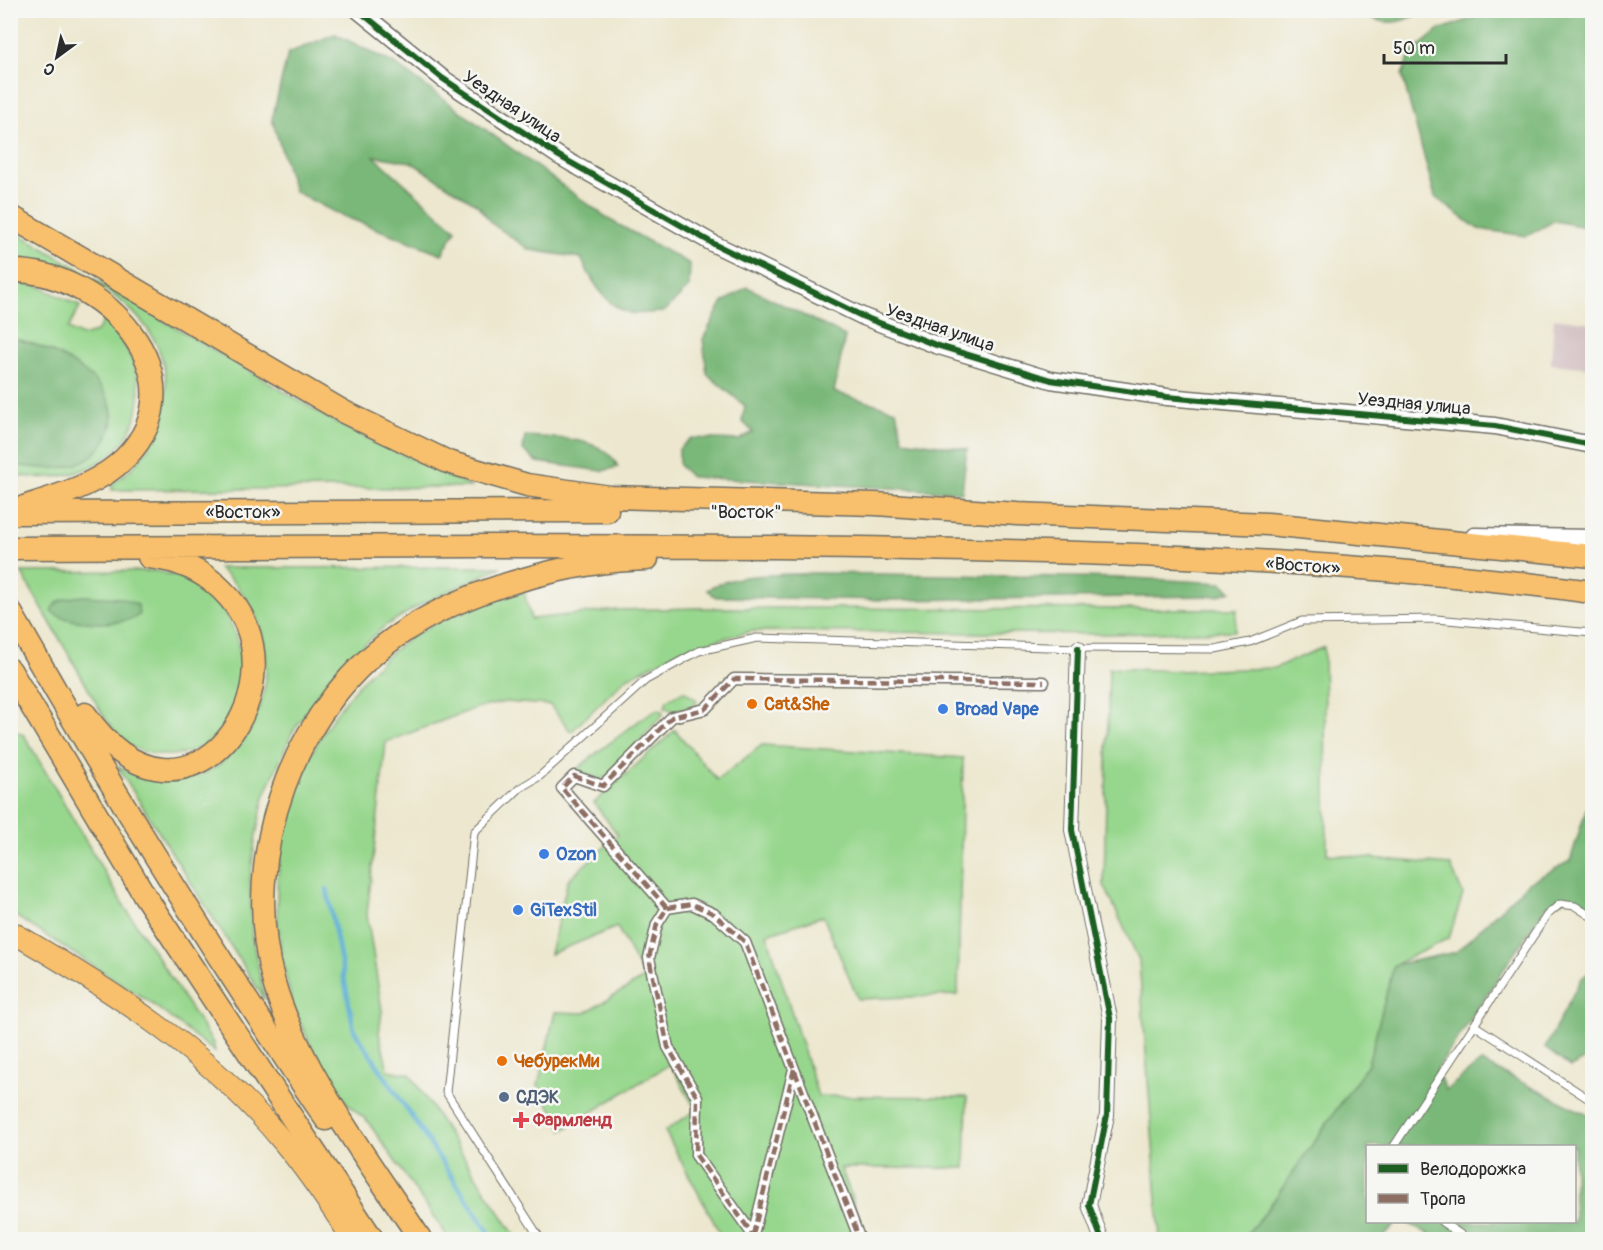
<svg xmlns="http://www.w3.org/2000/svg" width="1603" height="1250" font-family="Pangolin,sans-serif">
	<rect width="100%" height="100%" fill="#f6f6f2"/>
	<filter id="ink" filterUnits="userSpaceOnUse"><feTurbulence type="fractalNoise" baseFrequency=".0167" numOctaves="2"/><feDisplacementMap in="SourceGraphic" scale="12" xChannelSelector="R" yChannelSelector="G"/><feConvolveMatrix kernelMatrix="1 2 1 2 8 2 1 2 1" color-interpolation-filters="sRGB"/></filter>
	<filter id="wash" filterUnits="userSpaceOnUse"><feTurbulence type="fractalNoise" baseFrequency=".008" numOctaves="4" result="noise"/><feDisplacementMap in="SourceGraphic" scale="24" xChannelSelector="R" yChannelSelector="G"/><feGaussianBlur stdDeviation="1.35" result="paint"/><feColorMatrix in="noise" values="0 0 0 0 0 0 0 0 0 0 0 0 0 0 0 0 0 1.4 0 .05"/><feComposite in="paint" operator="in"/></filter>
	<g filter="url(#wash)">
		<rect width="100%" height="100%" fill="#ece7ce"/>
		<path fill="#d2bec1" d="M1554,318l38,5v45l-41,-4z"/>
		<path fill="#97d78d" stroke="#61815c" stroke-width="1.5" d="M11,229l76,45 -2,4 -41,-16 -33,-5z
			M94,279l248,147 130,61 -360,3v-6c49,-31 71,-98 39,-150 -15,-23 -35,-38 -58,-52z
			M11,282l25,3 44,21 -12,23 14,7 14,-4 8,-11c51,46 48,123 -21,149 -25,10 -47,8 -72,5l-1,-10c14,1 34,5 47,2 116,-35 25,-116 -46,-129z
			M501,567l-76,35 -40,24 -53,48 -40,59 -28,64 -9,43 -5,40 2,59 13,61 -148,-234c120,68 208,-114 101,-198z
			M156,571c122,22 102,189 7,184 -10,-1 -26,-4 -34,-10 -23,-18 -35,-47 -49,-71 -20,-34 -39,-68 -59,-102z
			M524,591l7,28 87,-9 79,-2 540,1 -2,22 -127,3 -356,-3 -66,17 -61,31 -54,53 -21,-27 -45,-3 -29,6 -90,34 -19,172 15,97 -3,22 9,37 22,4 107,165h-68l-83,-120c-33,-21 -53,-68 -69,-104 -11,-29 -16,-59 -19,-89 -8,-110 36,-211 122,-281 34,-27 83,-40 124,-54z
			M1324,647l3,207 123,11 13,29 -14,44 -55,27 -26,99 -103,149 -23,26h-82l-21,-279 -35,-75 5,-217 68,3 98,-3z
			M684,691l13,9 -2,5 -20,7 -10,-5 2,-7z
			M658,709l5,3 -1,4 -56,62 -6,2 -24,-9c17,-17 32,-26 51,-41 11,-8 18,-15 31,-21z
			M675,730l42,50 45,-35 201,13 -5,237 -100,4 -35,-83 -56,18 51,162 149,1 -2,71h-124l26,71h-144l-58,-108 31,-21 -26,-46 -107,66 -25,-45 17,-73 30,1 59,-35 -27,-51 -67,27 18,-74 50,-45 -24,-32z
			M15,731l9,4 97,166 92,142 2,9 -68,-52 -136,-87 -1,-181z"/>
		<path fill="#79b878" stroke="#527252" stroke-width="1.5" d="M1496,10l96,1v217l-38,-7 -27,15 -49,-7 -43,-32 -33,-122 9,-22 28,-23z
			M1357,11h67c-26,14 -40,16 -67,0z
			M335,34l60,30 215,156 80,44 -1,23 -25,25c-10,0 -24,3 -34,1 -24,-6 -40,-35 -49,-55l-51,-8 -39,-27 -12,-17 -68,-44 -37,-6 82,74 -14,24 -104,-40 -44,-23 -22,-72 16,-66z
			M747,287l98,49 -11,56 62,18 7,30 64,9 -5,43 -271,-15 -12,-12v-16l12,-11 48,2 14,-8 -11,-11 3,-15 -38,-32 -4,-35 19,-36z
			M10,338c40,7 121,46 98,97 -7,16 -21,27 -38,31 -18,5 -41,0 -59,-1z
			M525,436c30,2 80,0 93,31l-16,4 -65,-9 -14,-12z
			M815,573l316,5 91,5 9,8 -14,5 -327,4 -174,-3 -9,-7c29,-19 74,-14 108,-17z
			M83,596l38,2 17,7 1,10c-15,12 -74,10 -88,-4 5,-13 19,-13 32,-15z
			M1592,791v117l-19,-10 -27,8 -110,165 10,19 35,-28 111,55v122h-154l-32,-17h168v-76h-206v76h29l-17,17 -138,1 23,-27 103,-149 26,-99 62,-13 72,-69 42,-22z
			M1592,970v86l-22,11 -25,-19 36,-69z"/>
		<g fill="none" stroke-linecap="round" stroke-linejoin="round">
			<path stroke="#5aadd6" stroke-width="4.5" d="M327,889l27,141 140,210"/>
		</g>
	</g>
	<g filter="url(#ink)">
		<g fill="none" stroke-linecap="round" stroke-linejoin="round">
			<defs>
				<path id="service" d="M1474,1025l118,76
					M1394,1146l153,-231 13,-11 15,2 17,11
					M1442,1222l27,18
					M541,1240l-95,-148 28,-260 46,-44 20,-12 106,-96 53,-29 58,-13 321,10 137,1 35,-7 52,-21 134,-2 156,14"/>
				<path id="pedestrian" d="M667,908l-105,-120 12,-12 29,10 69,-69 33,-8 29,-30 310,3
					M753,1235l41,-166
					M752,1240l1,-5 -57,-80 1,-58 -29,-50 -19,-89 8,-34 10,-16 25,-4 22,10 31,28 115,298"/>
				<path id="minor" d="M1078,648l-6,182 38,188 -3,97 -18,90 13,35"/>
				<path id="tertiary" d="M358,10l84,68 117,78 155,88 150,73 72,28 115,35 116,17 328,29 97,19
					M1474,536l118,2"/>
				<path id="primary" d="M10,931c100,58 201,122 274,212 25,30 47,63 69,97"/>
				<path id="trunk" d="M10,216l334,196 104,50 79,23 83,12 266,7 141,10 251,10 324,32
					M10,271c90,-3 195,106 115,187 -27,27 -66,37 -101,49
					M10,513l597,-2
					M10,548c255,-2 510,-3 765,-1 272,3 547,9 817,45
					M10,611c98,173 204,343 316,508
					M10,670l135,226 228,344
					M85,714c102,147 229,-36 137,-124 -20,-20 -45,-30 -73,-33
					M421,1240c-50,-76 -122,-170 -147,-257 -36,-128 20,-281 132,-353 65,-42 165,-69 241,-71"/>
			</defs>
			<use href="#service" stroke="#6f6d64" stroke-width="9"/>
			<use href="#pedestrian" stroke="#6f6d64" stroke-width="13"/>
			<use href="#minor" stroke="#6f6d64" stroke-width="16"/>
			<use href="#tertiary" stroke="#6f6d64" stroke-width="19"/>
			<use href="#primary" stroke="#6f6d64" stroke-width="23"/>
			<use href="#trunk" stroke="#6f6d64" stroke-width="25"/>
			<use href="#service" stroke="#fff" stroke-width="7"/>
			<use href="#pedestrian" stroke="#fff" stroke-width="10"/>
			<use href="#minor" stroke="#fff" stroke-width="14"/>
			<use href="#tertiary" stroke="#fff" stroke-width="16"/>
			<use href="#primary" stroke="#f8bf6c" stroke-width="21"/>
			<use href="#trunk" stroke="#f8bf6c" stroke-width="22"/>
			<path stroke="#8d6e63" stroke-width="4.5" stroke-dasharray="9 4.5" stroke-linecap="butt" d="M667,908l-105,-120 12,-12 29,10 69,-69 33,-8 29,-30 310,3
				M753,1235l41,-166
				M752,1240l1,-5 -57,-80 1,-58 -29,-50 -19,-89 8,-34 10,-16 25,-4 22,10 31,28 115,298"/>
			<defs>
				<path id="cycleway" d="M358,10l84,68 117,78 155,88 150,73 72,28 115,35 116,17 328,29 97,19
					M1078,648l-6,182 38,188 -3,97 -18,90 13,35"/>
			</defs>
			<use href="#cycleway" stroke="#f6f6f2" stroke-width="10"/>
			<use href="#cycleway" stroke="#1b5e20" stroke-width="6"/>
		</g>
	</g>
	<g fill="#e8710a" stroke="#f6f6f2" stroke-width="2">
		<circle cx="752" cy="704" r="6"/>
		<circle cx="502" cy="1061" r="6"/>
	</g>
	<g fill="#3f7fe0" stroke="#f6f6f2" stroke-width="2">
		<circle cx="943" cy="709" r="6"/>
		<circle cx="544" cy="854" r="6"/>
		<circle cx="518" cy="910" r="6"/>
	</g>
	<circle fill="#5c6f8a" stroke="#f6f6f2" stroke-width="2" cx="504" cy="1097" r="6"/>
	<path fill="#e0444e" stroke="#f6f6f2" stroke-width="2" d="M518 1111h6v6h6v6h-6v6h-6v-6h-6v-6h6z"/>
	<g text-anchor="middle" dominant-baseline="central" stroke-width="5" stroke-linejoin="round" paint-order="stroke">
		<g font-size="18" fill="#2b2b2b" stroke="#f6f6f2">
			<text transform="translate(512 107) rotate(34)">Уездная улица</text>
			<text transform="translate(940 328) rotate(19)">Уездная улица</text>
			<text transform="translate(1414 404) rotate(5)">Уездная улица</text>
			<text x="243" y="512">«Восток»</text>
			<text x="746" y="512">"Восток"</text>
			<text transform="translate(1303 566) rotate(4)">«Восток»</text>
		</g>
		<g font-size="18" font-weight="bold" fill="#c56008" stroke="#f6f6f2" text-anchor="start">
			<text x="764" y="704">Cat&amp;She</text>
			<text x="514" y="1061">ЧебурекМи</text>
		</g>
		<g font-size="18" font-weight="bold" fill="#366cbe" stroke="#f6f6f2" text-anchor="start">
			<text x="955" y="709">Broad Vape</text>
			<text x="556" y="854">Ozon</text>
			<text x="530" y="910">GiTexStil</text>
		</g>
		<g font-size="18" font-weight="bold" fill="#4e5e75" stroke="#f6f6f2" text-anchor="start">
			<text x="516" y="1097">СДЭК</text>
		</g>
		<g font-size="18" font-weight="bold" fill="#be3a42" stroke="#f6f6f2" text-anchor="start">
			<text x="533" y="1120">Фармленд</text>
		</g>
	</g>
	<rect width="1603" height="1250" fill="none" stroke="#f6f6f2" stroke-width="36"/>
	<rect x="1366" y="1145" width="210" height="78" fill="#f6f6f2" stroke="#a5a5a2" stroke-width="1.5"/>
	<rect x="1378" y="1164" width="30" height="9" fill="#1b5e20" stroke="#a5a5a2" stroke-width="1.5"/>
	<text x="1420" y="1175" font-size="18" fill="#2b2b2b">Велодорожка</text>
	<rect x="1378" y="1194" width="30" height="9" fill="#8d6e63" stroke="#a5a5a2" stroke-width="1.5"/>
	<text x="1420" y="1205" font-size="18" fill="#2b2b2b">Тропа</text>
	<g transform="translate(57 57) rotate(213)" stroke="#f6f6f2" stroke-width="4.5" paint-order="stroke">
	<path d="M0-4.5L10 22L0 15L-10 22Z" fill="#2b2b2b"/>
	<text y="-9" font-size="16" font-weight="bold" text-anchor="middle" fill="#2b2b2b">С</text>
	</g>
	<path d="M1384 54v9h122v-9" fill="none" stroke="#2b2b2b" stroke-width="3"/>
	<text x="1393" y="54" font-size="18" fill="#2b2b2b" stroke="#f6f6f2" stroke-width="4.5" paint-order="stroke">50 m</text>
</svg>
